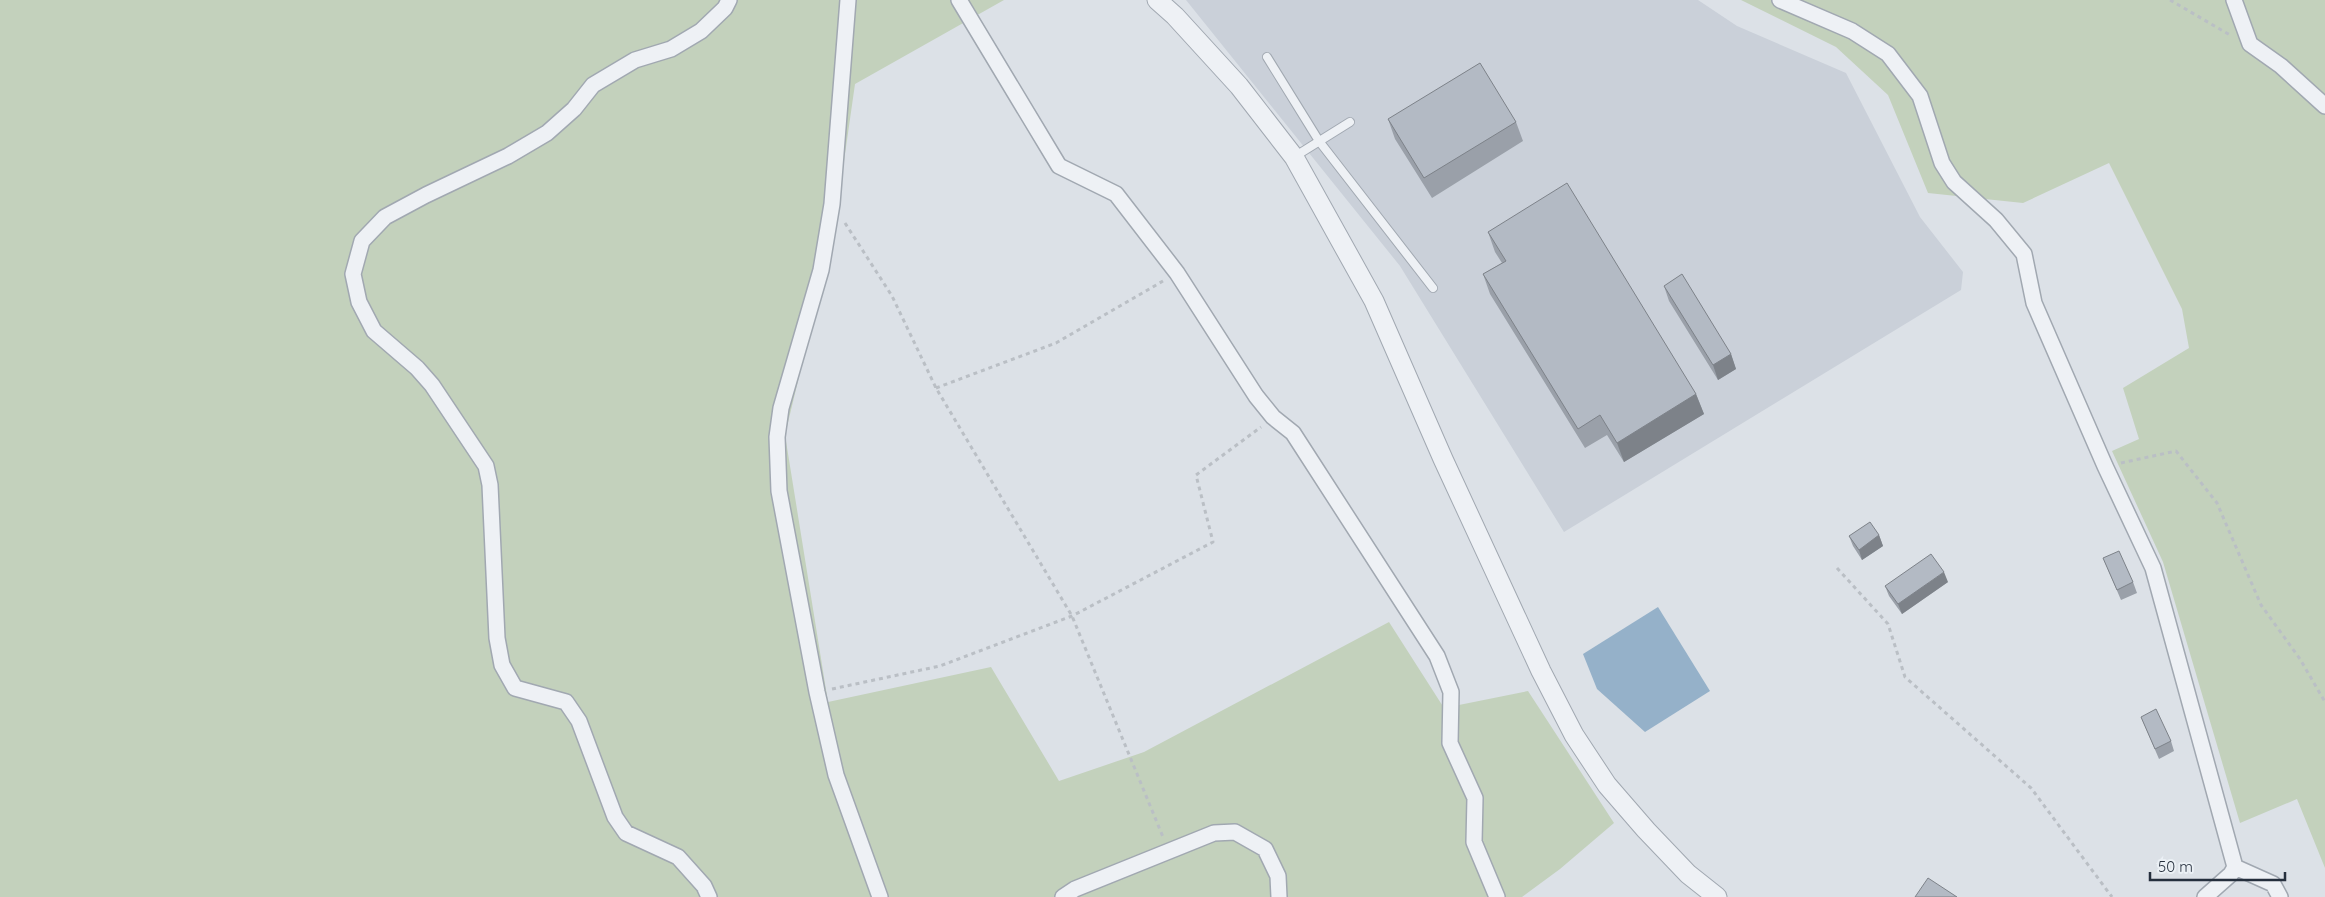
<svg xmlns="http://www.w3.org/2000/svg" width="2325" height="897" font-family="Quicksand,sans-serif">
	<rect width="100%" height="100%" fill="#dce1e7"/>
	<path fill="#cad0d9" d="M1186,0h512l39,26 109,47 74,144 43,55 -2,18 -397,242 -164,-266z"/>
	<path fill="#c3d1bc" d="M0,0h1004l-149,84 -21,147 -49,204 43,267 163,-35 68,114 85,-29 245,-130 55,86 84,-17 86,132 -54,46 -38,28h-1522z
		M1741,0h584v868l-28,-69 -57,24 -77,-261 -51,-111 27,-12 -16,-51 66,-40 -7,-39 -73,-146 -86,40 -95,-10 -40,-98 -52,-48z"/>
	<path fill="#95b1c9" d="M1658,607l52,84 -65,41 -48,-43 -14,-35z"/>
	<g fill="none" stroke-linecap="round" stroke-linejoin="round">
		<defs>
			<path id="service" d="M1267,57l52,84 114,147
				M1294,157l56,-35"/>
			<path id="minor" d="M848,0l-16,204 -11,66 -40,138 -4,29 2,54 38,201 19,83 44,122
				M959,0l100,166 57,28 61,79 79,123 17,21 20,16 144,223 14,36 -1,51 25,55 -1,44 23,55
				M1780,0l72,31 36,23 32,42 22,67 12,19 42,38 28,34 10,49 71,163 48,102 82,299 -4,7 -26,23
				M2234,0l16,44 31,22 44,40
				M2235,867l38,17 7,13
				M709,897l-5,-11 -26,-29 -52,-24 -11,-16 -36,-96 -13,-19 -51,-14 -13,-23 -5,-27 -7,-153 -4,-19 -54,-81 -15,-17 -43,-37 -15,-29 -6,-28 9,-33 23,-24 41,-22 82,-39 39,-23 27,-24 19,-24 42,-25 36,-11 30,-18 24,-23 4,-8
				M1063,897l12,-8 139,-56 21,-1 30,17 13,27 1,21"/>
			<path id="tertiary" d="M1157,0l18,16 64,70 55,71 80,144 69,158 98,212 33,64 33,50 39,45 42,44 29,23"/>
		</defs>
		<use href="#service" stroke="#a1a8b1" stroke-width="10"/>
		<use href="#minor" stroke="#a1a8b1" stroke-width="18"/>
		<use href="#tertiary" stroke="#a1a8b1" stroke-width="21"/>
		<path stroke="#babfc5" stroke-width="3" stroke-dasharray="4 4" stroke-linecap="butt" d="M2170,0l60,35
			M845,223l47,73 44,92 136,228 91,221
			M936,388l120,-45 107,-62
			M2121,463l55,-12 41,52 44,102 39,54 25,43
			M1837,568l51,56 17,53 126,111 81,109
			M832,689l108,-23 132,-50 141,-74 -17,-67 65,-48"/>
		<use href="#service" stroke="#eef1f5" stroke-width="8"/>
		<use href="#minor" stroke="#eef1f5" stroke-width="15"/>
		<use href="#tertiary" stroke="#eef1f5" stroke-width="19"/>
	</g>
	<path fill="#9aa0a9" d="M1388,119l128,3 7,19 -91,57 -37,-59z
		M1488,232l208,162 8,20 -80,48 -17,-27 -22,13 -95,-154 -7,-20 19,-11 -7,-11z
		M1664,286l67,68 5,15 -18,11 -49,-79z
		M1879,535l4,11 -21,14 -9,-14 -4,-10z
		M2103,558l30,24 4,11 -16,7z
		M1948,582l-46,32 -13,-18 -4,-10z
		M2141,717l30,24 3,10 -15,8z"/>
	<path fill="#7d8289" d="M1731,354l5,15 -18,11 -5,-15z
		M1696,394l8,20 -80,48 -7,-19z
		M1879,535l4,11 -21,14 -3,-10z
		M1944,572l4,10 -46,32 -4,-10z"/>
	<path fill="#b3bac4" stroke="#7d8289" d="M1480,63l36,59 -92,56 -36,-59z
		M1567,183l129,211 -79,49 -17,-28 -22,14 -95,-155 23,-13 -18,-29z
		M1682,274l49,80 -18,11 -49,-79z
		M1870,522l9,13 -20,15 -10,-14z
		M2119,551l14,31 -16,8 -14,-32z
		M1931,554l13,18 -46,32 -13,-18z
		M2156,709l15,32 -16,8 -14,-32z
		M1928,878l29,19h-42z"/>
	<path d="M2150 872v8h135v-8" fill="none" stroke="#252f3d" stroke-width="2.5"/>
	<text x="2158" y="872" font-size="15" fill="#252f3d" stroke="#ebf0f5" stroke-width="4" paint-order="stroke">50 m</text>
</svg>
